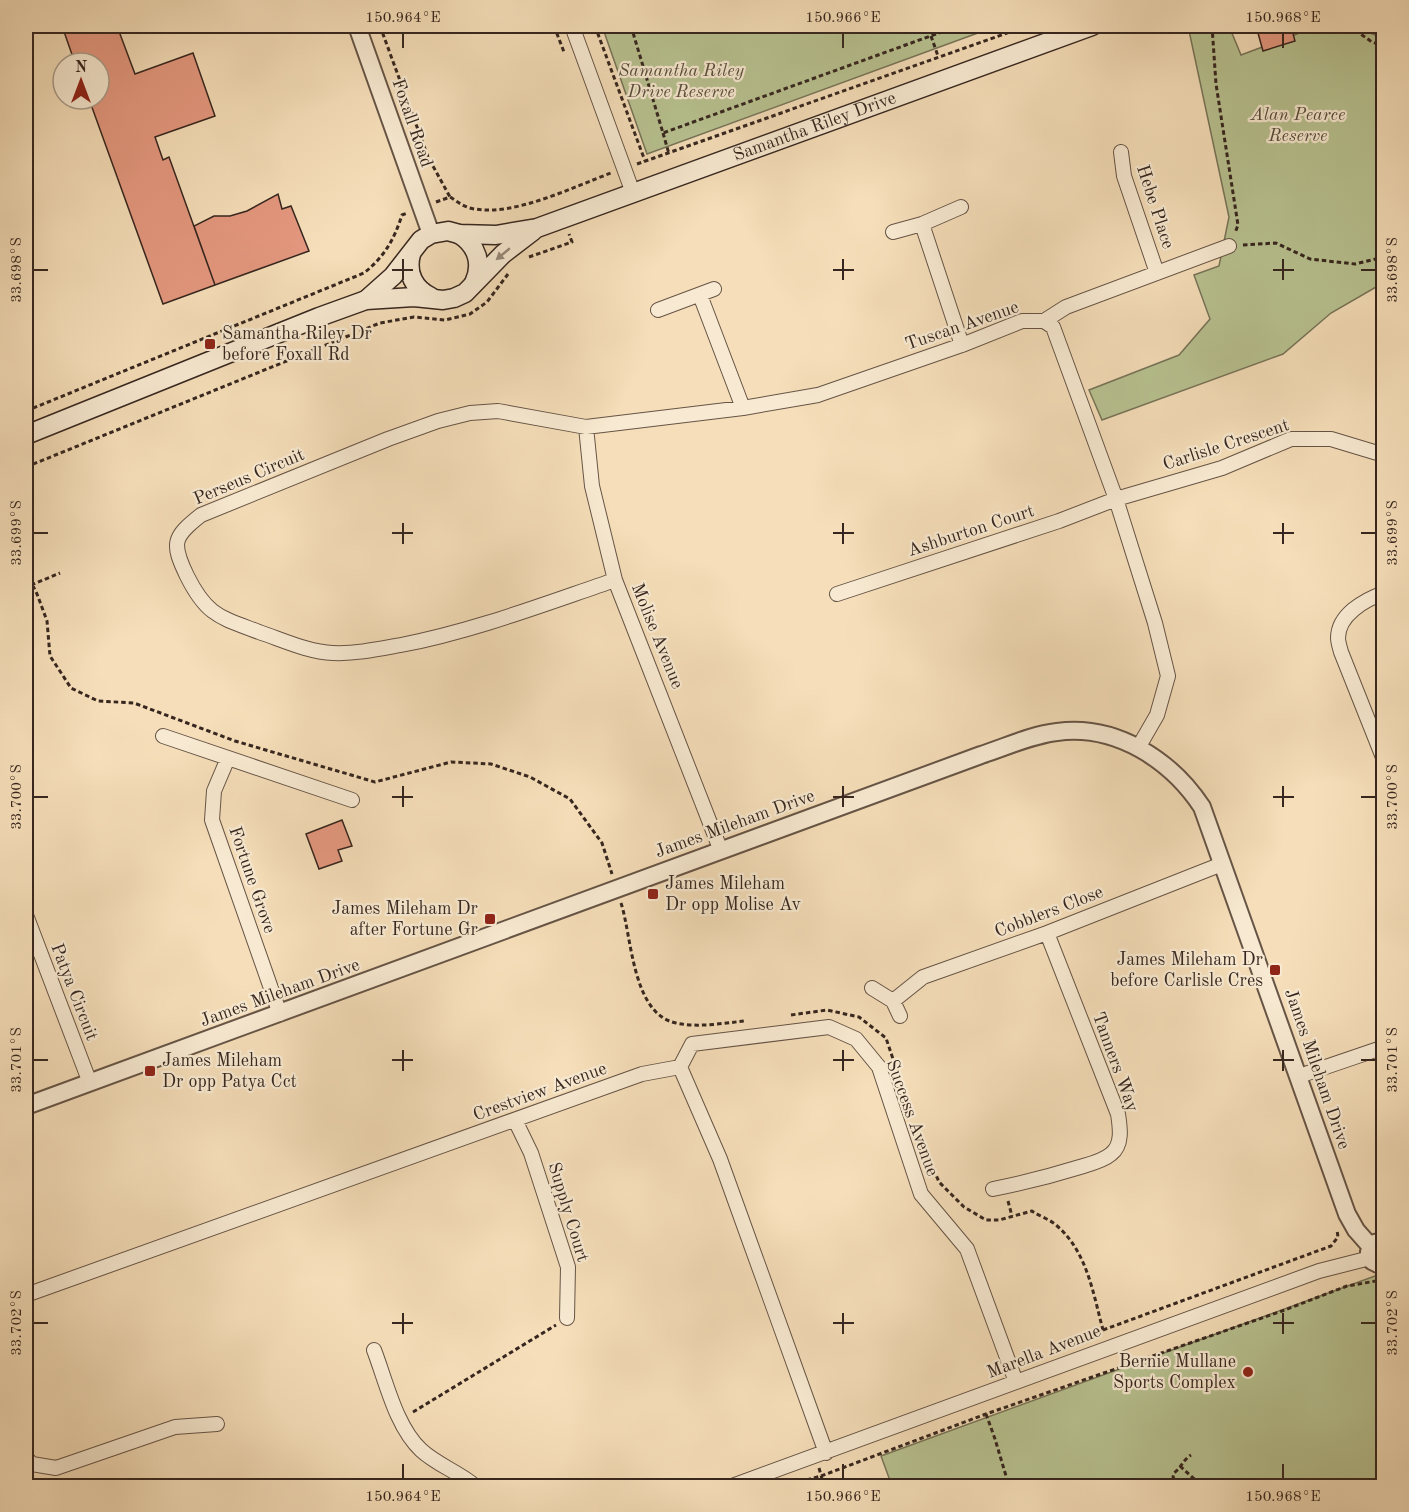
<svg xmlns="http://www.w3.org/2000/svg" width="1409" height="1512" font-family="'Old Standard TT',serif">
	<rect width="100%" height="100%" fill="#f5deb9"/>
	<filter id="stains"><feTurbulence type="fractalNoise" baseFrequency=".00333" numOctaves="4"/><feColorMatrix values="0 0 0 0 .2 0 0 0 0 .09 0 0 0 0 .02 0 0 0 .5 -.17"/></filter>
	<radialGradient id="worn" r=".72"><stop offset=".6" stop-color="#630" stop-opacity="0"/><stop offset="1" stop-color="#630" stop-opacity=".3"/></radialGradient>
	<path fill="#b8c291" stroke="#777458" stroke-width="1.5" d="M602,26h395l-350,128z
		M1188,26h41l12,29 56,-21 -3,-8h66l5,5 18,7v245l-52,30 -48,41 -181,66 -13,-30 90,-35 31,-36 -16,-44 25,-9 10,-49z
		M1383,1273v213h-491l-11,-30z"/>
	<path fill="#e4987f" stroke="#36261f" stroke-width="1.5" d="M62,26h55l18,48 58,-21 22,63 -60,21 8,23 6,-3 46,128 -52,19 -74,-205h10v-36h-24z
		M1256,26h35l4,15 -32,10z
		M278,194l4,15 9,-3 18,45 -94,34 -21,-59 20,-10h16l17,-5z
		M342,820l10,26 -14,4 4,11 -23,8 -13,-35z"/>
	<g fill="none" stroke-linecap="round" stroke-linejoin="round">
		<defs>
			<path id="minor" d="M572,26l61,167
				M1121,152l3,24 33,97
				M922,224l40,121
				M893,232l29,-8 39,-17
				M700,295l43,113
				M658,310l56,-21
				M1044,321l22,-14 163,-61
				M586,427l6,59 23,94 106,271
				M615,580c-71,24 -141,51 -214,65 -22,4 -45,9 -68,8 -25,-1 -50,-13 -74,-21 -39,-15 -52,-16 -72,-56 -16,-33 -14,-39 14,-61l187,-76 50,-18 32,-8 28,-2 88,16 157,-19 75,-13 144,-50 60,-24h22l9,6 63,172 39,124 13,53 -11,39 -19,33
				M1384,593c-20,7 -46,22 -46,45 0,4 2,10 3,14l43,108
				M837,594l222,-73 57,-22 106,-31 69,-29h40l53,16
				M163,736l189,64
				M228,758l-14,33 -2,29 68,194
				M26,915l64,168
				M872,988l21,13 7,15
				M893,1001l30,-24 124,-44 175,-69
				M680,1067l12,-23 137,-17 27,12 23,28 42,127 46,55 49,133
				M1299,1076l85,-29
				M515,1120l16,33 37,114 -1,51
				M993,1189c30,-6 58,-13 87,-22 10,-3 23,-6 31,-13 12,-9 9,-27 7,-40l-71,-181
				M26,1295l616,-221 38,-7 40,92 106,294
				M374,1350c12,31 22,77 47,100 16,15 38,22 54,36
				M26,1458l6,6 24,4 119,-41 42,-3
				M732,1486l587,-215 51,-13"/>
			<path id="tertiary" d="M357,26l74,208
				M26,1106l955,-351c25,-8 50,-20 76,-23 59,-8 114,28 145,75l145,407 9,16 15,17
				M1384,1241l-10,2 -5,9 3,9 6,3 6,1"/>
			<g id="secondary">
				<path d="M459,234c18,11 24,30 15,49"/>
				<path d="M411,254c-5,19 3,35 20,43"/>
				<path id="s1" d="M366,300l27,-24 28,-36 10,-6 17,-3 11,3 37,1 41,-7 555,-202"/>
				<path d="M26,435l293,-118 47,-17 48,-3 29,3 11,-2 11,-5 38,-39 30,-23"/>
			</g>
		</defs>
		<use href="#minor" stroke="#665446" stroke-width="16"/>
		<use href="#tertiary" stroke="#665446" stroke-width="20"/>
		<use href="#secondary" stroke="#36261f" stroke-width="21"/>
		<path stroke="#36261f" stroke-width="3" stroke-dasharray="4.5 3" stroke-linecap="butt" d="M380,26l48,131 22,40
			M554,26l10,26
			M595,26l50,135
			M631,26l32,107 295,-107
			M1212,26l4,58 22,141 -3,8
			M1349,26l23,16 12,4
			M931,36l7,20
			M663,133l6,21
			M637,164l390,-138
			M436,202l14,-5c8,5 15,11 25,12 40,7 98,-22 136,-36
			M1243,245l33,-2 34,16 45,5 29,-7
			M529,257l43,-15 -3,-8
			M26,411l338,-138c20,-16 30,-33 38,-58l5,-2
			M26,467l354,-144 34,-6 31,3 25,-6 17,-12 21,-28
			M26,572l11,22 10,27 3,35 21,32 27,13 36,2 101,38 140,41 76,-20 40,2 39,13 40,22 32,44 10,31
			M31,585l29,-12
			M621,903c11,34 11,111 55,120 22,5 47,0 69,-2
			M791,1015l36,-5 32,7 27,21 7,21
			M916,1128l23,54 25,25 22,13h13l33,-9c7,5 17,8 24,14 31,26 37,68 47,105
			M1008,1201l4,15
			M1384,1325l-5,16 5,16
			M1103,1330l228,-84 7,-9 -1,-7
			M413,1412l143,-87
			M986,1414l9,25 14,47
			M1180,1466l22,20
			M819,1468l5,18
			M785,1486l36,-10 165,-62 296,-103 65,-25 29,-5
			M1178,1486l-5,-9 1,-4c7,-5 9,-13 17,-18"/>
		<use href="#minor" stroke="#f8ead2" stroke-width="14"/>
		<use href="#tertiary" stroke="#f8ead2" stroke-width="16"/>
		<use href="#secondary" stroke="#f8ead2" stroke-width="18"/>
	</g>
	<defs><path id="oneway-solid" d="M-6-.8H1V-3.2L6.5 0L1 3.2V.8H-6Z" transform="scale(1.5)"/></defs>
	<use fill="#978878" href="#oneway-solid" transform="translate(503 254) rotate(140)"/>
	<path fill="none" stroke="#36261f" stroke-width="2" d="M403,33v15M843,33v15M1283,33v15M403,259v21M843,259v21M1283,259v21M33,270h15M392,270h21M833,270h21M1273,270h21M1361,270h15M403,523v21M843,523v21M1283,523v21M33,533h15M392,533h21M833,533h21M1273,533h21M1361,533h15M403,786v21M843,786v21M1283,786v21M33,797h15M392,797h21M833,797h21M1273,797h21M1361,797h15M403,1050v21M843,1050v21M1283,1050v21M33,1060h15M392,1060h21M833,1060h21M1273,1060h21M1361,1060h15M403,1313v21M843,1313v21M1283,1313v21M33,1323h15M392,1323h21M833,1323h21M1273,1323h21M1361,1323h15M403,1464v15M843,1464v15M1283,1464v15"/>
	<g fill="#8f2418" stroke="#f8ead2" stroke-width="2">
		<rect x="204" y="338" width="12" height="12" rx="3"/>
		<rect x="647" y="888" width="12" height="12" rx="3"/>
		<rect x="484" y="913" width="12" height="12" rx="3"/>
		<rect x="1269" y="964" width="12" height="12" rx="3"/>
		<rect x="144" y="1065" width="12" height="12" rx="3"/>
		<circle cx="1248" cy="1372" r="6"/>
	</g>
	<g text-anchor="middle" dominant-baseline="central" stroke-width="4.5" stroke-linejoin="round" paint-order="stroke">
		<g font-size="18" font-style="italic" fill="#564d3c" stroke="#f8ead2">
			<text x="681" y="71">Samantha Riley<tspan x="681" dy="21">Drive Reserve</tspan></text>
			<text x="1298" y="115">Alan Pearce<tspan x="1298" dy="21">Reserve</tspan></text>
		</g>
		<g font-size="18" fill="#36261f" stroke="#f8ead2">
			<text transform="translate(412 123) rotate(71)">Foxall Road</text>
			<text stroke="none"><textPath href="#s1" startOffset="496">Samantha Riley Drive</textPath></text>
			<text transform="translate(1155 207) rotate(72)">Hebe Place</text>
			<text transform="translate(962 326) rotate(-19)">Tuscan Avenue</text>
			<text transform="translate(1226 445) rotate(-18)">Carlisle Crescent</text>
			<text transform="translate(249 477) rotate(-23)">Perseus Circuit</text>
			<text transform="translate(971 531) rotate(-18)">Ashburton Court</text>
			<text transform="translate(657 636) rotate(68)">Molise Avenue</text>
			<text transform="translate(735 824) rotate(-20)">James Mileham Drive</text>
			<text transform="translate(252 880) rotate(71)">Fortune Grove</text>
			<text transform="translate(1049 912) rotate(-21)">Cobblers Close</text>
			<text transform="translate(74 992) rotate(69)">Patya Circuit</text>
			<text transform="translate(280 993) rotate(-20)">James Mileham Drive</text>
			<text transform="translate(1115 1062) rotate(70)">Tanners Way</text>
			<text transform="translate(1317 1069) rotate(71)">James Mileham Drive</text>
			<text transform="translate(540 1092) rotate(-20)">Crestview Avenue</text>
			<text transform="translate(912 1118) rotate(70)">Success Avenue</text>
			<text transform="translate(568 1212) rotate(73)">Supply Court</text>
			<text transform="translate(1044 1352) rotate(-21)">Marella Avenue</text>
		</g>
		<g font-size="18" fill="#36261f" stroke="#f8ead2" text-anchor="start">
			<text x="222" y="334">Samantha Riley Dr<tspan x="222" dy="21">before Foxall Rd</tspan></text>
			<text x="665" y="884">James Mileham<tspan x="665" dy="21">Dr opp Molise Av</tspan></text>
			<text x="478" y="909" text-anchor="end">James Mileham Dr<tspan x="478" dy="21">after Fortune Gr</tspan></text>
			<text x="1263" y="960" text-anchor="end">James Mileham Dr<tspan x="1263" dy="21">before Carlisle Cres</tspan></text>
			<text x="162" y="1061">James Mileham<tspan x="162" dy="21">Dr opp Patya Cct</tspan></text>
			<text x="1236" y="1362" text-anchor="end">Bernie Mullane<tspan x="1236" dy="21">Sports Complex</tspan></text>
		</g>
	</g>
	<rect width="1409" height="1512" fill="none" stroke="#f5deb9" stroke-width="66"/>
	<g transform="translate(81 81)"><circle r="28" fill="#f8ead2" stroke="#aa9c8a" stroke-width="1.5"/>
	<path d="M0-4.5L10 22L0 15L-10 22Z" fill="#8f2418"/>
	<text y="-9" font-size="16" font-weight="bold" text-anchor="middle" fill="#36261f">N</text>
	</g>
	<rect x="33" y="33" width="1343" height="1446" fill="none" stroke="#36261f" stroke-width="2"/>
	<g font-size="15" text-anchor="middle" fill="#36261f">
		<text x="403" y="22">150.964°E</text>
		<text x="843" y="22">150.966°E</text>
		<text x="1283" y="22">150.968°E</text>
		<text transform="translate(16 270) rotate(-90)" y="5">33.698°S</text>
		<text transform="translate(1392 270) rotate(-90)" y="5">33.698°S</text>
		<text transform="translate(16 533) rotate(-90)" y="5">33.699°S</text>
		<text transform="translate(1392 533) rotate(-90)" y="5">33.699°S</text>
		<text transform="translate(16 797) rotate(-90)" y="5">33.700°S</text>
		<text transform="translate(1392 797) rotate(-90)" y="5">33.700°S</text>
		<text transform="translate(16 1060) rotate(-90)" y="5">33.701°S</text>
		<text transform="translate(1392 1060) rotate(-90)" y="5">33.701°S</text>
		<text transform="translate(16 1323) rotate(-90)" y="5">33.702°S</text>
		<text transform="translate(1392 1323) rotate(-90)" y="5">33.702°S</text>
		<text x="403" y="1501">150.964°E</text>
		<text x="843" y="1501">150.966°E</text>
		<text x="1283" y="1501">150.968°E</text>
	</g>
	<rect width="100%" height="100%" filter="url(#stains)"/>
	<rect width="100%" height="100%" fill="url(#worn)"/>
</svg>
